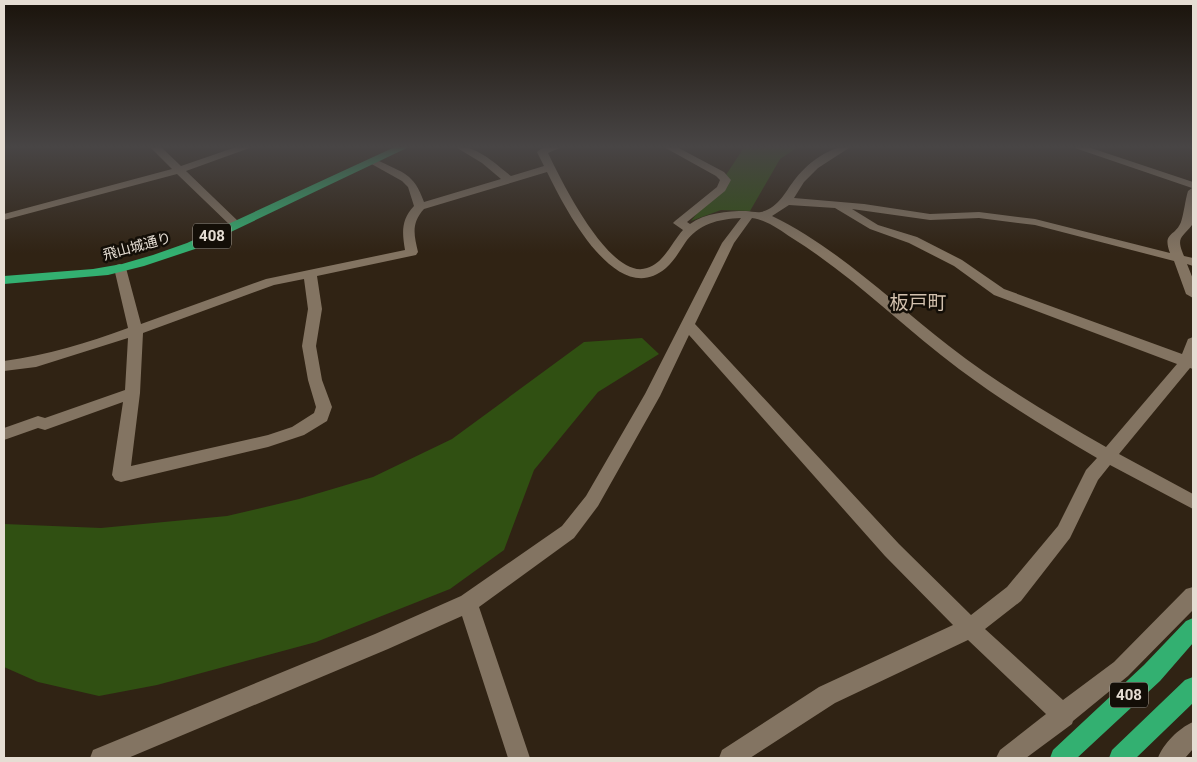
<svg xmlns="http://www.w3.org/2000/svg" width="1197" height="762" font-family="Roboto,'Noto Sans JP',sans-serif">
	<rect width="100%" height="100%" fill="#302314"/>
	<path fill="#305012" d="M745,146h54l-19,13 -30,52 -29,-1 -30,11 29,-37z
		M642,338l17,16 -61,38 -64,78 -30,80 -54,39 -134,53 -159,43 -58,11 -61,-14 -34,-15v-143l97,4 126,-12 72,-17 74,-22 79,-38 132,-97z"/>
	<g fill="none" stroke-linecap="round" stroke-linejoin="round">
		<path fill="#837462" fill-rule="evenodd" d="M149,146h11l21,20 58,-20h16l-69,25 54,52 2,2 -2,2h-8l-55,-53 -173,46v-6l168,-45z
			M454,146c24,0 39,16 57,30l33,-10 -7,-14c7,-7 17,-6 27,-6l-16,7c13,27 62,128 99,115 17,-5 25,-26 36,-38l-10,-7 2,-2 42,-34 3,-7 -4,-4 -54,-30h13l49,26 7,8 -6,11 -38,31 3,2c15,-11 37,-13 56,-13 4,0 11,2 15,1 18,-4 25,-22 35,-34 14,-17 34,-32 56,-32l-34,22 -14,14 -10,16 70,6 66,10 49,-2 56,7 135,34c-8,-21 5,-16 11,-31 3,-9 4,-21 7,-31l4,-3 -123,-42h16l108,36 -1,43c-11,14 -16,12 -8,31l9,2v8l-6,-2 6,15v19l-7,-4 -12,-33 -139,-36 -56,-7 -49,2 -78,-11 26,16 39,12 45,23 42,29 178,65 6,-15 5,-2v32l-3,-1 -71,86 74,40v15l-83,-44 -12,15 -28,58 -49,63 -36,28 78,71 51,-38 72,-73 7,-2v23l-65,66 -55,45 -1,3 -46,34h-30l4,-8 46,-36 -78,-74 -133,63 -85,55h-31l3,-8 97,-63 134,-62 -68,-69 -196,-221 -29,61 -62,110 -24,32 -95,69 51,151h-22l-46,-142 -74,33 -260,109h-38l3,-8 282,-116 86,-38 101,-70 24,-30 59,-102 77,-151 19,-25c-23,1 -43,6 -56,25 -6,9 -11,18 -19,25 -50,43 -102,-62 -119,-96l-123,37c-13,14 -10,26 -6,43l-2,3 -99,21 5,33 -6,37 6,34 10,27 -5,14 -23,14 -36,12 -147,35 -6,-2 -3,-5 11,-73 -78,28 -7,-2 -34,12v-12l34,-12 7,2 80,-28 3,-52 -92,29 -32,4v-10c43,-6 83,-18 124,-33l-14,-60 2,-3 4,-1 6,4 15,56 125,-45 139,-29c-3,-18 -4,-30 9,-44l-6,-19 -6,-6 -34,-19 5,-3 4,1c26,13 37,13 47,42l77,-23 -19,-16zM789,205l46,3 35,21 39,14 45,23 40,29 183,69 -71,83c-54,-31 -108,-63 -157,-101 -57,-44 -111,-98 -177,-130zM752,218c15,2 28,12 40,20 61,38 111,89 167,131 44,33 91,61 138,89l-11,12 -28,56 -51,61 -36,28 -72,-71 -204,-220 39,-81zM304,279l4,30 -6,37 6,34 8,27 -2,6 -22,14 -24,8 -137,31 9,-73 3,-60 131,-48z
			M1187,146h6v4z
			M1193,722v27l-8,9h-27c5,-14 21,-30 35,-36z"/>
		<path fill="#33b071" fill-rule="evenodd" d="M397,146h14l-216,103 -51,17 -36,9 -104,9v-8l89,-7 29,-5 31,-9 34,-12z
			M1193,618v25l-33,38 -83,77h-27l3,-8 91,-85 42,-44z
			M1193,677v26l-57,55h-27l3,-8 73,-70z"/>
	</g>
	<linearGradient id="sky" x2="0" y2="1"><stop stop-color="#1a130b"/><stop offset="0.58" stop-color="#484545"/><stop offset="1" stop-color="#484545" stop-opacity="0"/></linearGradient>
	<rect width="1197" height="253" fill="url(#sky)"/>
	<g text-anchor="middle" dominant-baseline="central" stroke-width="5" stroke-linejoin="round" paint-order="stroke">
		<g font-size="14" fill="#e5ddd3" stroke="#130e07">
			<text transform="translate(137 246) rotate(-15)">飛山城通り</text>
		</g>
		<g fill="#130e07" stroke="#a69f96" stroke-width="1">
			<rect x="193" y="223.5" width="38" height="25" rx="4"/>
			<rect x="1110" y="682.5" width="38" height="25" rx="4"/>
		</g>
		<g font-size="15" font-weight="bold" fill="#e5ddd3">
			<text x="212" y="236">408</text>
			<text x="1129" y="695">408</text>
		</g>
		<g font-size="19" fill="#d2c1ae" stroke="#130e07">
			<text x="918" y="302">板戸町</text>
		</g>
	</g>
	<rect width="1197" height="762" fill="none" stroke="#e5ddd3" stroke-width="10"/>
</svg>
